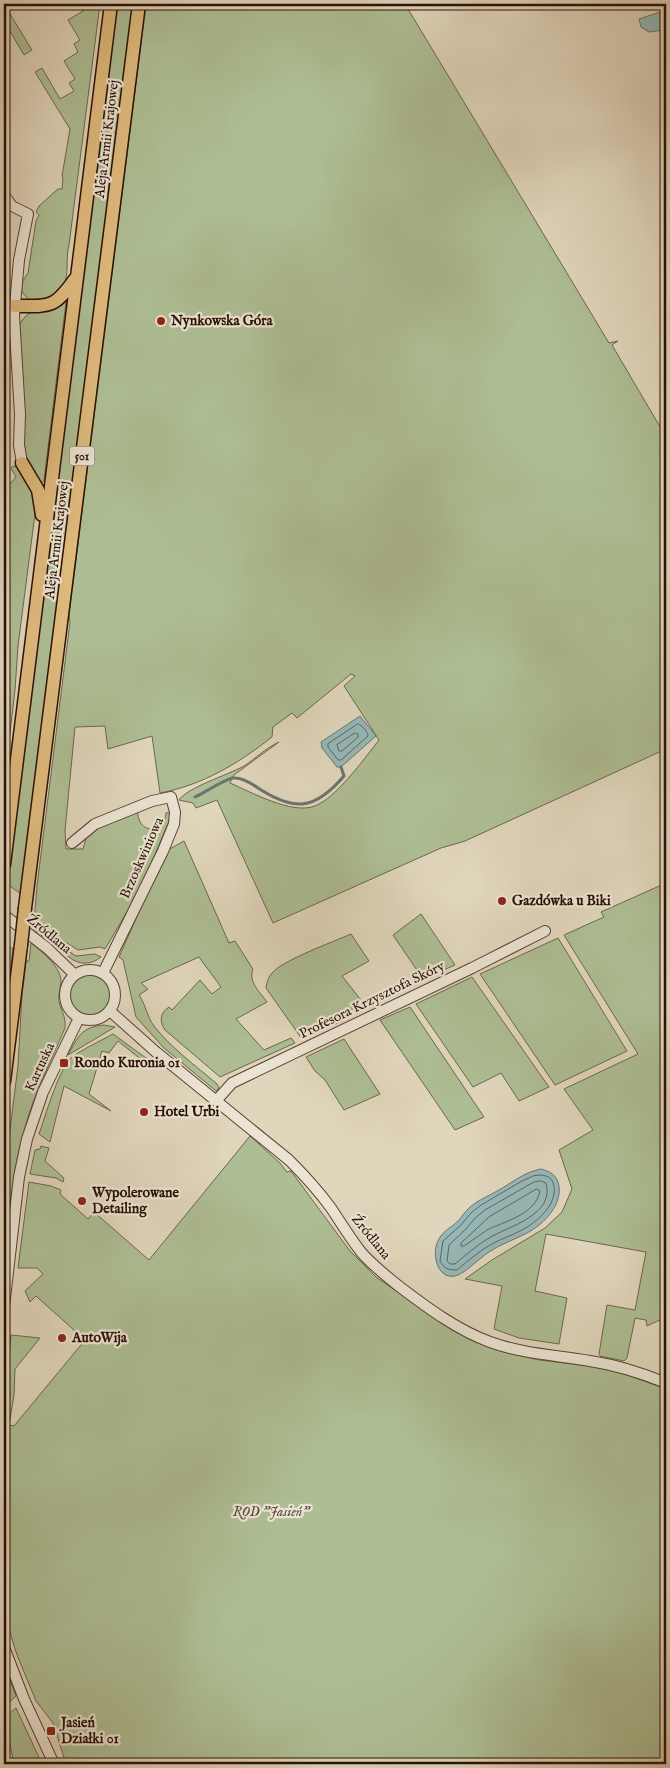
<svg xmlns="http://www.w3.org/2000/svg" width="670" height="1768" font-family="'IM FELL English',serif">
	<rect width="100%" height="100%" fill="#e0d6bc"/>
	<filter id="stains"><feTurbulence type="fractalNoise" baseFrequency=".004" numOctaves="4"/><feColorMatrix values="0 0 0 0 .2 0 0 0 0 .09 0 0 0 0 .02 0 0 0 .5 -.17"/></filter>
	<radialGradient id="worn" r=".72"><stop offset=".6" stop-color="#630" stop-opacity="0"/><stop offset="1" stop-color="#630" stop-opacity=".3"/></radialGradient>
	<path fill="#aebe94" stroke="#6c664d" d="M4,4l28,46 -8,5 -20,-34z
		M81,4h19l-31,241c-4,12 1,30 -6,41 -3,5 -8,9 -11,13l-20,2 -4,-2 -6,-7 -1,-8 7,-11 8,-52 3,-6 -3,-3 3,-6 19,-17h4l1,-11 -1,-2 8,-47 -35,-57 7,-4 18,31 14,-8 -5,-8 6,-4 -11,-18 14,-9 -4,-8 6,-4 -12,-20 15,-9 -4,-6z
		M116,4h17l-112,890 -14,-10z
		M146,4h259l204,339 9,-2 -6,4 54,92v312l-201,92 -24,7 -168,75 -56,-123 -21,8 -3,-5 -14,-3c9,-13 49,-25 65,-34 12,-8 22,-18 35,-24l-45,33 -4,8c21,9 62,32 85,23 21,-8 49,-47 64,-66l-35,-54 11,-10 -4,-2 -54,44 -5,-5 -19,14 -1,10c-33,26 -69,48 -112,56l-8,-57 -44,13 -3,-23 -30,1 -10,104 1,18h17l3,-11 11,-10 41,-19c-3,24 26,28 28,4l4,-1 -1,9 -29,69 -35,59 -5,-2 -22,3 -44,-28 3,-36 33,-264 -1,-7z
		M64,302h2l-22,178 -2,3 -10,-13 -7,-15 -6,-129c10,-23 30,-12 45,-24z
		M13,466c16,5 20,25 23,40l-18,140 -3,44 -11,94v-299l4,-2 2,1 6,-7 -5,-9z
		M184,841l45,102 6,-2 18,28c-5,13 7,23 14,33l-31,17 28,31 27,-12 4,5 -75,34 -55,-47c-6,-9 -5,-17 4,-23l3,3 28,-30 12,14 9,-7 -22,-30 -58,26 7,6 -9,6c7,10 8,22 15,31 17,22 42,40 63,58l2,4 -3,3 -52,-43 -28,-31 -13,-57 -4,-3 47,-106z
		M666,883v434l-19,9 -1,-6 -11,-2 -8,40 -3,3 -24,-5 -1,-2 8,-49 28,5 11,-58 -100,-18 -11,57 32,7 -8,46 -40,-6 -25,-9 8,-43 -37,-7 27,-19 53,-32 17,-16 10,-23 -13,-39 34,-20 -29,-41 74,-35 -74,-119 40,-18 -3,-5z
		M421,914l34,51 -32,14 -30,-44z
		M33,929l43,27 19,-2 6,3c-9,7 -18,8 -28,3z
		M351,934l18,27 -27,15 22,28 -14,6 -6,10 -42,19 -36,-51c1,-6 2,-10 6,-15 11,-13 61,-31 79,-39z
		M558,938l69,113 -72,34 -75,-111z
		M4,943l9,6 -9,81z
		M31,943c11,9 31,24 30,40 -1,6 -3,12 -2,19 3,10 7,15 6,26 -14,33 -31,65 -40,100 -13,42 -16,88 -21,132v-83l14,-111 4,-71 4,-34h3z
		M69 995a21 21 0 1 1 42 0a21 21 0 1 1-42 0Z
		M472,977l77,110 -30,14 -18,-28 -28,14 -57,-83z
		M410,1007l74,110 -29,13 -75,-110z
		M104,1025l11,2 -47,28c10,-18 13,-28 36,-30z
		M113,1034l33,24 10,4 -4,6 -34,-27 -9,12 -7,-2 -13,43 22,17 -47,-25 -14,56 -11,-8c6,-17 19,-62 31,-75 5,-6 34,-20 43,-25z
		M344,1039l36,55 -36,16 -19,-30 -10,-9 -9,-14z
		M250,1136l30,27 7,9 4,-1 59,80 26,26 75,52 20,11 33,12 35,8 60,7 20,5 47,17v375h-600l-13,-41 -17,-22 -19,-46 -13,-42v-212l7,-66 29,3 -25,31 -1,26 -5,30 5,1 71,-86 -49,-44 -6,6 -5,-11 18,-17 -6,-6h-19l11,-86 22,4 10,4 -1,4 28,25 6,-7 55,48z
		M41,1146l8,2 -4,13 19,17 -1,4 -7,-4 -26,-4 5,-24 5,-1z
		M4,1665l12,31 -12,11z
		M16,1708l26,56h-28l-8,-39 3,-11z"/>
	<path fill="#95b8b7" stroke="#6a7470" d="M666,10v18l-2,2 -15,2 -8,-5 -2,-8z
		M360,716l16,20 -35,31h-4l-15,-19 -1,-6z
		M541,1169c10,3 16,6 18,17 3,21 -18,41 -36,49 -12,6 -24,10 -34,17 -8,5 -23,20 -31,23 -20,8 -28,-22 -19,-36 4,-8 13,-12 19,-18 4,-4 6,-8 10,-12 8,-8 19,-12 29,-18 15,-8 27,-19 44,-22z"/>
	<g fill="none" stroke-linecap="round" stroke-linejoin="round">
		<path stroke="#60645e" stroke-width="1" d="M358,724c4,1 10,8 10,12l-27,24h-3l-10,-13v-3z
			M355,733l3,1v3l-16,14h-3l-2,-6z
			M541,1175c8,1 11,3 13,11 3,19 -17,36 -32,44 -9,5 -19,8 -28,13 -14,7 -26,18 -37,27 -8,0 -13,-1 -17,-9l3,-20 18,-16 10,-12 10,-8 41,-24 11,-5z
			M541,1181l5,2c9,32 -37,43 -57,55 -12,7 -23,17 -34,26h-5l-3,-3 2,-16 17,-16 9,-11 10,-8 40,-23 9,-5z
			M537,1189l3,2c-5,24 -35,30 -53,39 -8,5 -15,11 -23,16h-3v-3l28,-26z"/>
		<path stroke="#6a7470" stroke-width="3" d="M195,797c9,-4 30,-18 38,-19 9,-1 18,5 25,10 37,24 57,22 86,-12l-3,-9"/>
		<defs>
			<path id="minor" d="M4,195l8,11 16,8 -9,46 -5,56 6,98 -1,31 3,18
				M72,843l23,-19 57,-23 19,-4 4,15 -1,12 -11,27 -60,122
				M4,915l43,33 28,27
				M65 995a25 25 0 1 1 50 0a25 25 0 1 1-50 0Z
				M110,1011l46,41 133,108c15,15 29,30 42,48 10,15 19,30 30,44 11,13 25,24 39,35 28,21 57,43 90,55 33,12 66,13 100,19 26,4 52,12 76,22
				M216,1101l16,-18 240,-115 73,-37
				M4,1307l15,-130 8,-38 16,-47 36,-74
				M4,1647l20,52 30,65"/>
			<path id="major" d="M14,306c36,0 40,3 61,-27
				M22,463l16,27 4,25
				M4,864l107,-860
				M25,908l114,-904
				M4,1081l17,-136"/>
		</defs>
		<use href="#minor" stroke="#584134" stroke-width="12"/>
		<use href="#major" stroke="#2a0f06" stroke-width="15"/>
		<use href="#minor" stroke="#ebe4d3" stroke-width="10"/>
		<use href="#major" stroke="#e0bb7e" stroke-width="12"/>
		<defs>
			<path id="major-bridge" d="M21,945l4,-37"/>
		</defs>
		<use href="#major-bridge" stroke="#2a0f06" stroke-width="15" stroke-linecap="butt"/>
		<use href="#major-bridge" stroke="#e0bb7e" stroke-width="12"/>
	</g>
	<g fill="#8f2418" stroke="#ebe4d3" stroke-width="2">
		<circle cx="161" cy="321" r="5"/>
		<circle cx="502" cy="901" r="5"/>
		<rect x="59" y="1058" width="10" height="10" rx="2.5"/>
		<circle cx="144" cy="1112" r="5"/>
		<circle cx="82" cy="1201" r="5"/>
		<circle cx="62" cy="1338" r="5"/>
		<rect x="46" y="1726" width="10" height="10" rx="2.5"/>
	</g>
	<g text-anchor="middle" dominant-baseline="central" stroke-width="4.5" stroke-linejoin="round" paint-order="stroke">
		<rect fill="#ebe4d3" stroke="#644f44" stroke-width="1" x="69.5" y="446.5" width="25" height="19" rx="4"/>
		<g font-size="12" font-weight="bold" fill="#2a0f06">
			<text x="82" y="456">501</text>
		</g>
		<g font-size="14" fill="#2a0f06" stroke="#ebe4d3">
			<text transform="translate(107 139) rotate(-83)">Aleja Armii Krajowej</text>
			<text transform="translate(57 540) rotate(-83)">Aleja Armii Krajowej</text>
			<text transform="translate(142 858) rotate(-66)">Brzoskwiniowa</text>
			<text transform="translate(49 934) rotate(40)">Źródlana</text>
			<text transform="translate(372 1000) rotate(-26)">Profesora Krzysztofa Skóry</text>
			<text transform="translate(40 1067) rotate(-65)">Kartuska</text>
			<text transform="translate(371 1237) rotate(51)">Źródlana</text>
		</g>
		<g font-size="14" font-weight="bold" fill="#2a0f06" stroke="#ebe4d3" text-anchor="start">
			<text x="171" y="321">Nynkowska Góra</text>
			<text x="512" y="901">Gazdówka u Biki</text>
			<text x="74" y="1063">Rondo Kuronia 01</text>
			<text x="154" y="1112">Hotel Urbi</text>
			<text x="92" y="1193">Wypolerowane<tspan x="92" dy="16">Detailing</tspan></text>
			<text x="72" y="1338">AutoWija</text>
			<text x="61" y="1723">Jasień<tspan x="61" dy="16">Działki 01</tspan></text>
		</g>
		<g font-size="14" font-style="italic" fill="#584c38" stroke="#ebe4d3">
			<text x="271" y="1512">ROD "Jasień"</text>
		</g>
	</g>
	<rect width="670" height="1768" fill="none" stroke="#e0d6bc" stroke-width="20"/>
	<rect x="5" y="5" width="660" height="1758" fill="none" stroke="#2a0f06" stroke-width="2.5"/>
	<rect x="10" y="10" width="650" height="1748" fill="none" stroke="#2a0f06"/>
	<rect width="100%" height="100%" filter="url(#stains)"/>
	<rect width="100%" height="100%" fill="url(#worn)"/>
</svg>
